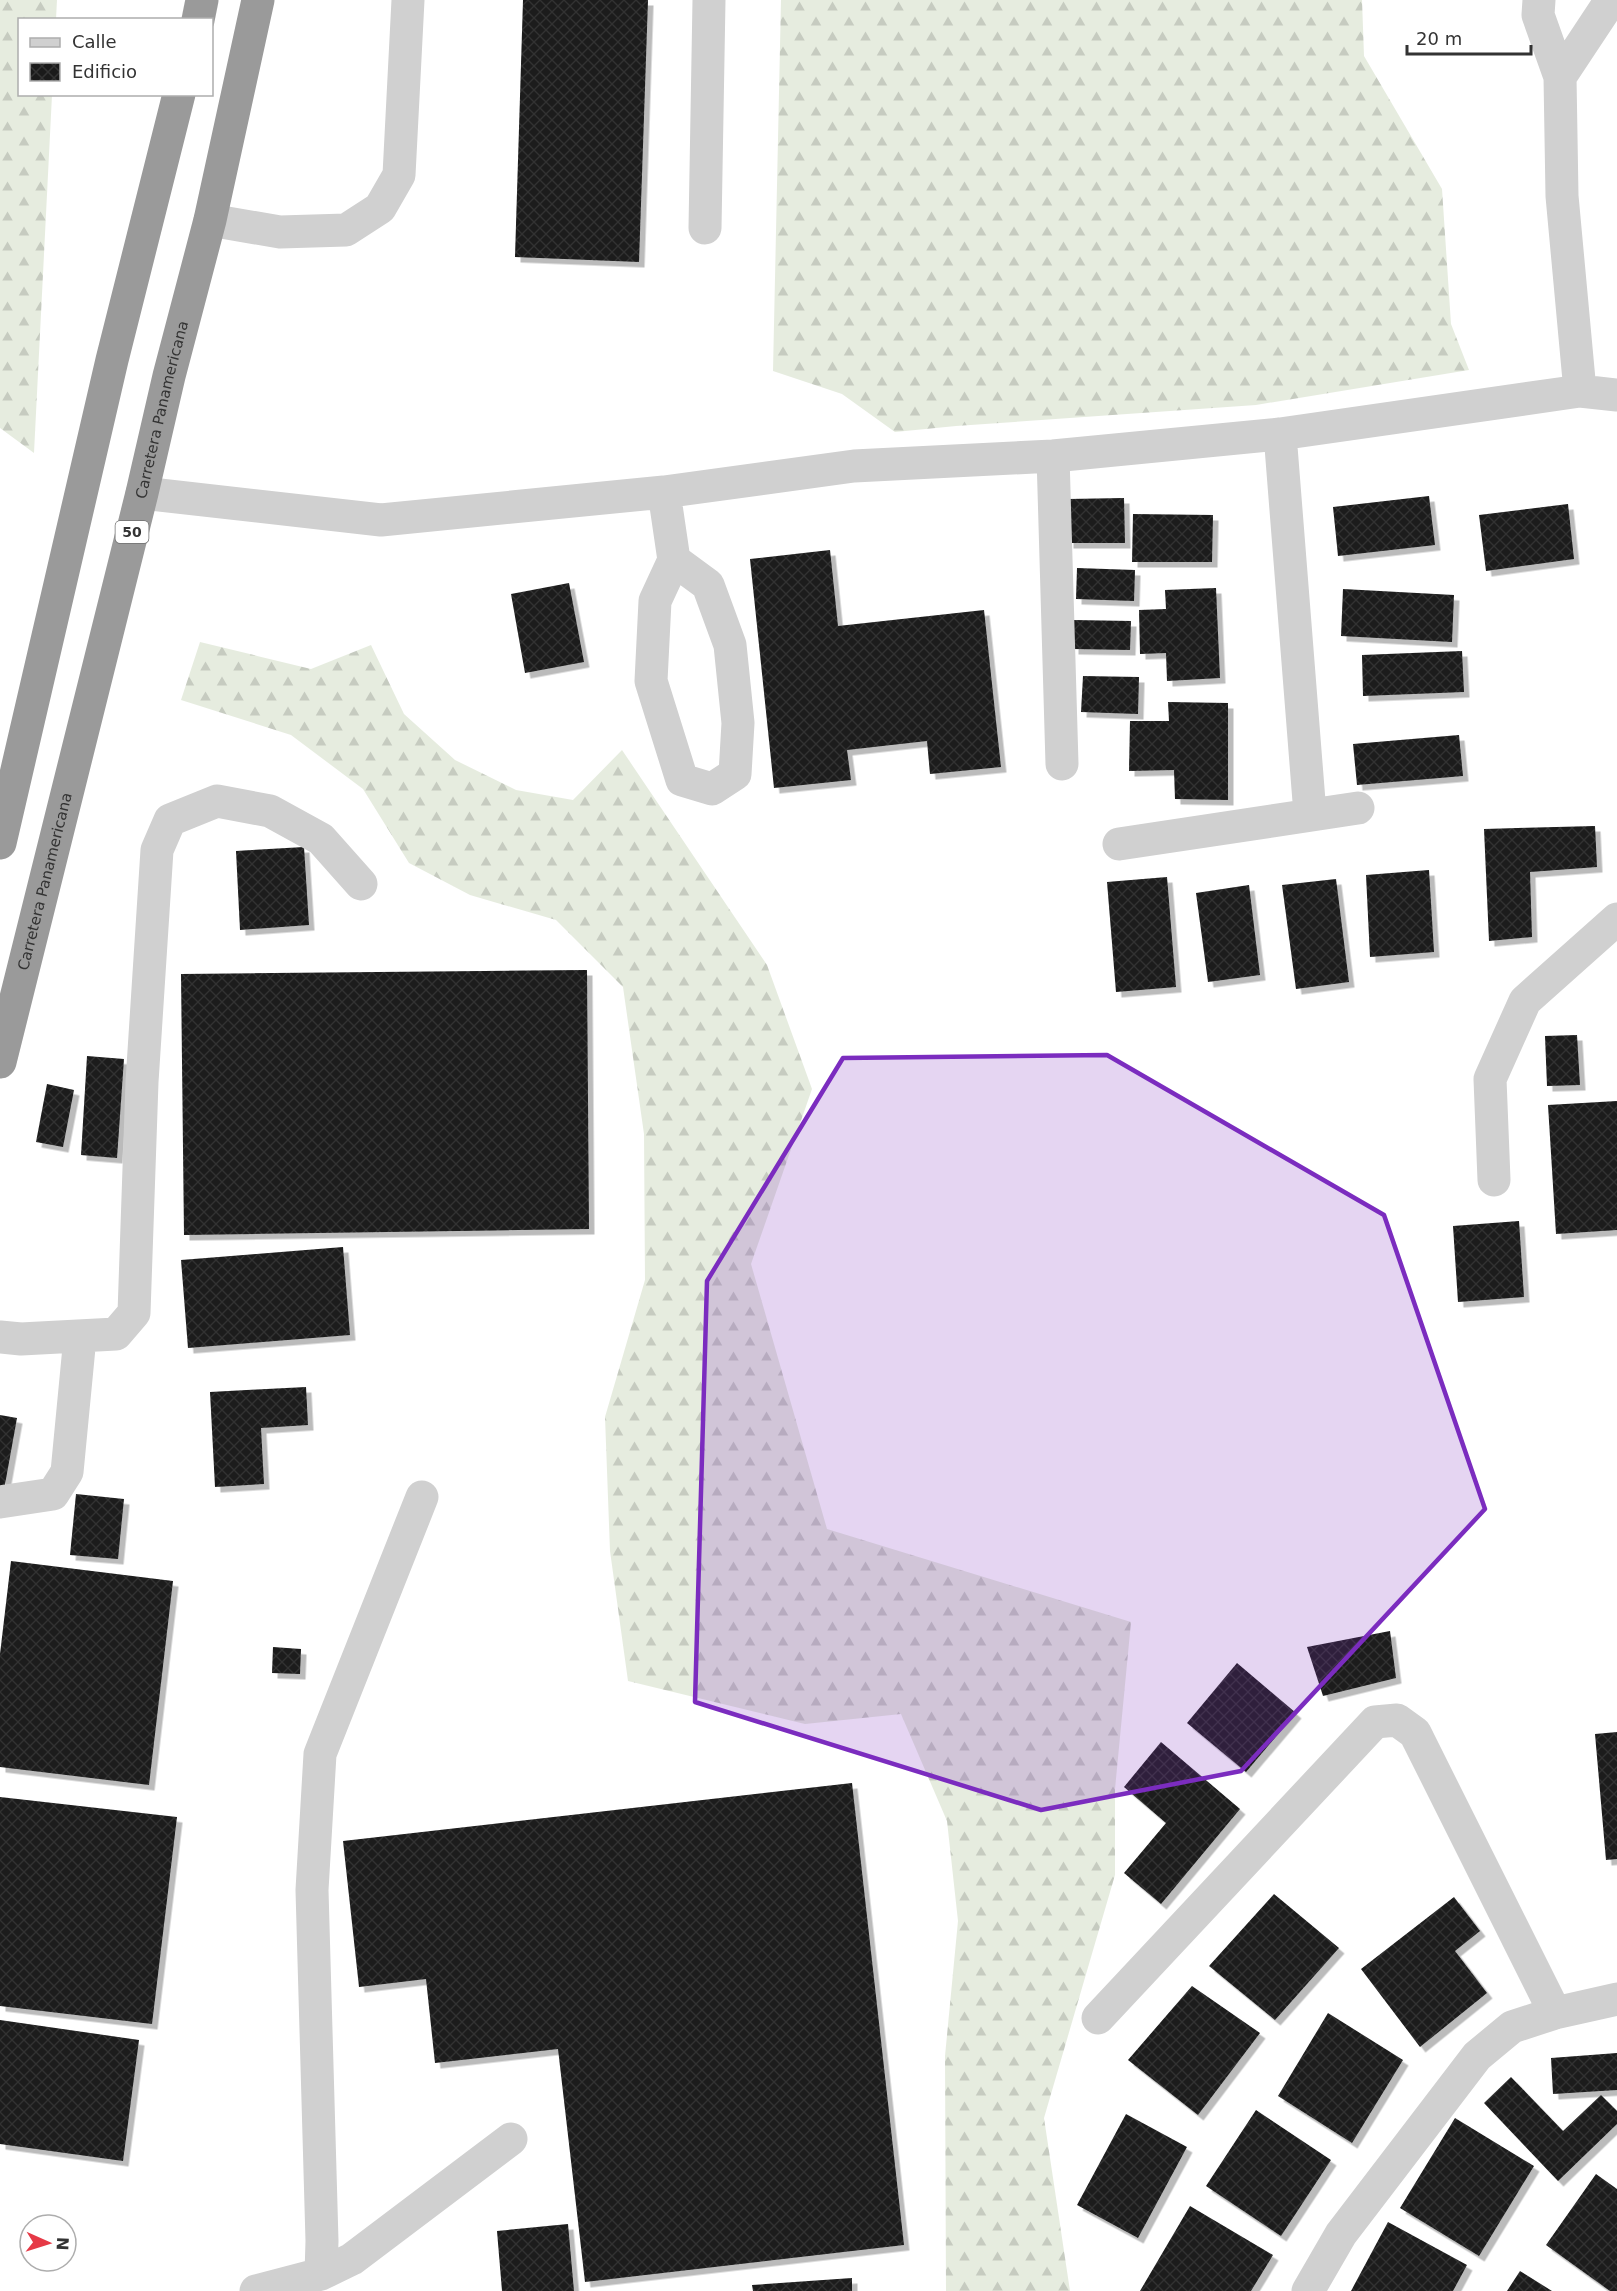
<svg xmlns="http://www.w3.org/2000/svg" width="1617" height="2291" font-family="'DejaVu Sans',sans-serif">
	<defs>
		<pattern id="forest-firs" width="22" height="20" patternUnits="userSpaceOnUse" patternTransform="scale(1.5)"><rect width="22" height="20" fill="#e6ecdf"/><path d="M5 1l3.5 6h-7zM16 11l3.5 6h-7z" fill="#c6cbc0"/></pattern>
		<pattern id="building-cross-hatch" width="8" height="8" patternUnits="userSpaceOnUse" patternTransform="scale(1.5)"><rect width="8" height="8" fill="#1a1a1a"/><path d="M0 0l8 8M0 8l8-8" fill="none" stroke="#333"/></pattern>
		<filter id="shadow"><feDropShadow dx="5.5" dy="5.5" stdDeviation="0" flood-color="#0004"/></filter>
	</defs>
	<rect width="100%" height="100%" fill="#fff"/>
	<path fill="url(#forest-firs)" d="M0,0h57l-1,19 -36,1v74l32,1 -18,358 -34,-25z
		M781,0h581l2,56 78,133 9,135 18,46 -213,35 -300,21 -61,6 -53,-38 -69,-23z
		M200,642l111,27 60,-24 33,69 51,46 61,30 57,10 49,-50 145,215 45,124 -61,175 76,265 304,93 -16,167v86l-71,243 26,173h-124l-1,-235 13,-135 -11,-100 -46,-107 -96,10 -177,-43 -18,-130 -5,-134 40,-137 -1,-146 -21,-147 -67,-67 -86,-25 -61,-32 -46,-74 -72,-54 -110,-35z"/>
	<path fill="url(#building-cross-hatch)" filter="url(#shadow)" d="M523,0h125l-9,262 -124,-5z
		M1429,496l6,49 -97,11 -5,-49z
		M1124,498l1,45h-57v-44z
		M1568,504l6,55 -88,12 -7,-56z
		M1133,514l80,1 -1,47h-80z
		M830,550l8,76 146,-16 17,157 -71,7 -3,-33 -80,9 4,30 -77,8 -24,-229z
		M1077,568l58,2 -1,31 -58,-2z
		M569,583l15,79 -59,11 -14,-79z
		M1216,588l4,90 -53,3 -1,-28 -26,1 -1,-44 27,-1 -1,-19z
		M1343,589l111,6 -2,47 -111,-6z
		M1073,620l58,1 -1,29 -57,-1z
		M1462,651l2,41 -101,4 -1,-41z
		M1083,676l56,1 -1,37 -57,-2z
		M1168,702l60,1v97l-53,-1 -1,-29 -45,1 1,-50h39z
		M1459,735l4,41 -106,9 -4,-41z
		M1595,826l2,41 -67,5 2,65 -43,4 -5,-112z
		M304,847l5,78 -69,5 -4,-79z
		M1429,870l5,82 -64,5 -4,-82z
		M1167,877l9,110 -60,5 -9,-110z
		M1336,879l13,103 -53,7 -14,-104z
		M1249,885l11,90 -52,7 -12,-89z
		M587,970l2,259 -405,6 -3,-261z
		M1577,1035l3,50 -33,1 -2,-50z
		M87,1056l37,3 -7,99 -36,-3z
		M47,1084l27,6 -11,57 -27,-5z
		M1617,1101v129l-61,4 -8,-129z
		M1519,1221l5,76 -66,5 -5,-76z
		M343,1247l7,88 -162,13 -7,-88z
		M306,1387l2,38 -47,3 3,56 -49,3 -5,-95z
		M0,1415l17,3 -13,72h-4z
		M76,1494l48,5 -6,60 -48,-4z
		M11,1561l162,20 -24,204 -149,-18v-113z
		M1390,1631l6,47 -73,18 -16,-49z
		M273,1647l28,2 -1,25 -28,-1z
		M1237,1663l59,50 -50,59 -59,-49z
		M1617,1732v127l-11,1 -11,-126z
		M1161,1742l79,67 -79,95 -37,-31 42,-50 -42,-36z
		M852,1783l52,462 -319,37 -27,-233 -123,14 -9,-84 -67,8 -16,-146z
		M0,1797l177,20 -25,207 -152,-18z
		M1274,1894l65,54 -64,72 -66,-54z
		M1454,1897l26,34 -25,20 32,42 -67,54 -59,-78z
		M1192,1986l68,47 -62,82 -70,-55z
		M1328,2013l75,47 -51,83 -74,-47z
		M0,2020l139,20 -16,121 -123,-17z
		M1617,2053v37l-64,4 -2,-36z
		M1511,2077l52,54 38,-36 16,16v13l-59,57 -74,-78z
		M1256,2110l75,50 -50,76 -75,-50z
		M1126,2114l61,33 -49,91 -61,-33z
		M1455,2118l79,48 -55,90 -79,-48z
		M1596,2174l21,15v102h-7l-64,-46z
		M1190,2206l83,49 -22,36h-111z
		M1388,2222l79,43 -14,26h-102z
		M568,2224l6,67h-72l-5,-60z
		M1520,2271l32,20h-45z
		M852,2278v13h-99l-1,-6z"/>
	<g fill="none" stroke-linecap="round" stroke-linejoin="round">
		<path stroke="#d0d0d0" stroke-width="33" d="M1539,0l-1,15 22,62
			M210,220l70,12 66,-2 34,-22 19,-33 9,-175
			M705,228l4,-228
			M1580,391l-18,-195 -2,-119 51,-77
			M1280,434l30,380
			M1053,456l9,308
			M664,492l10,68 -19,41 -4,80 31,99 30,9 23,-15 3,-51 -8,-78 -22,-60 -34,-25
			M142,493l239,27 283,-28 190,-26 199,-10 227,-22 300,-43 37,4
			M1119,844l239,-36
			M1494,1180l-4,-101 35,-78 92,-82
			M0,1337l21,2 95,-5 18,-21 8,-231 15,-232 13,-30 47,-19 53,10 51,28 40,45
			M0,1502l53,-8 14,-22 13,-135
			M1098,2018l277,-296 22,-2 18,13 140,280
			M321,2274l1,-33 -10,-351 8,-136 102,-257
			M256,2291l65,-17 31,-15 159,-120
			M1308,2291l33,-57 136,-178 35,-29 43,-14 62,-14"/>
		<g stroke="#9a9a9a" stroke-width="33">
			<path d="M198,20l4,-20"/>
			<path d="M0,843l112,-483 67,-266"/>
			<path id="s1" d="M0,1062l142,-569 27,-117 41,-156 48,-220"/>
		</g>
	</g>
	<path fill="#7b2cbf" fill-opacity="0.2" stroke="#7b2cbf" stroke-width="4.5" stroke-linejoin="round" d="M1107,1055l277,160 101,294 -244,262 -200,39 -346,-108 12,-421 136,-223z"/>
	<g text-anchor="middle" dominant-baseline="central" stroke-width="6" stroke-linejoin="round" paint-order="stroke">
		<rect fill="#fff" stroke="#707070" stroke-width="1.5" x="115.5" y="521" width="33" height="22" rx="4.5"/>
		<g font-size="14" font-weight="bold" fill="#333">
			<text x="132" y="532">50</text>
		</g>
		<g font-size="15" fill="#333" stroke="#fff">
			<text stroke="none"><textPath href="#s1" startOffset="672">Carretera Panamericana</textPath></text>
			<text stroke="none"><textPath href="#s1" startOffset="186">Carretera Panamericana</textPath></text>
		</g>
	</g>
	<rect x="18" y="18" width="195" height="78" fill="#ffffff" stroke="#adadad" stroke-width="1.5"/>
	<rect x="30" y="38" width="30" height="9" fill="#d0d0d0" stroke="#adadad" stroke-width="1.5"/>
	<text x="72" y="48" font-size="18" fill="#333333">Calle</text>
	<rect x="30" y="63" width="30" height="18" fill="url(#building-cross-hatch)" stroke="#adadad" stroke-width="1.5"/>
	<text x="72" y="78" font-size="18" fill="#333333">Edificio</text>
	<g transform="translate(48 2243) rotate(93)"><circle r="28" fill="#ffffff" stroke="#adadad" stroke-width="1.5"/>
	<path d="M0-4.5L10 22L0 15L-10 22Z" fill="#e63946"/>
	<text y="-9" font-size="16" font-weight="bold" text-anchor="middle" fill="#333333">N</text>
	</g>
	<path d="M1407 45v9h124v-9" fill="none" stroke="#333333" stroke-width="3"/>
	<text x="1416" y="45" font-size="18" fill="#333333" stroke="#ffffff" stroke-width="4.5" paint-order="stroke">20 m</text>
</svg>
